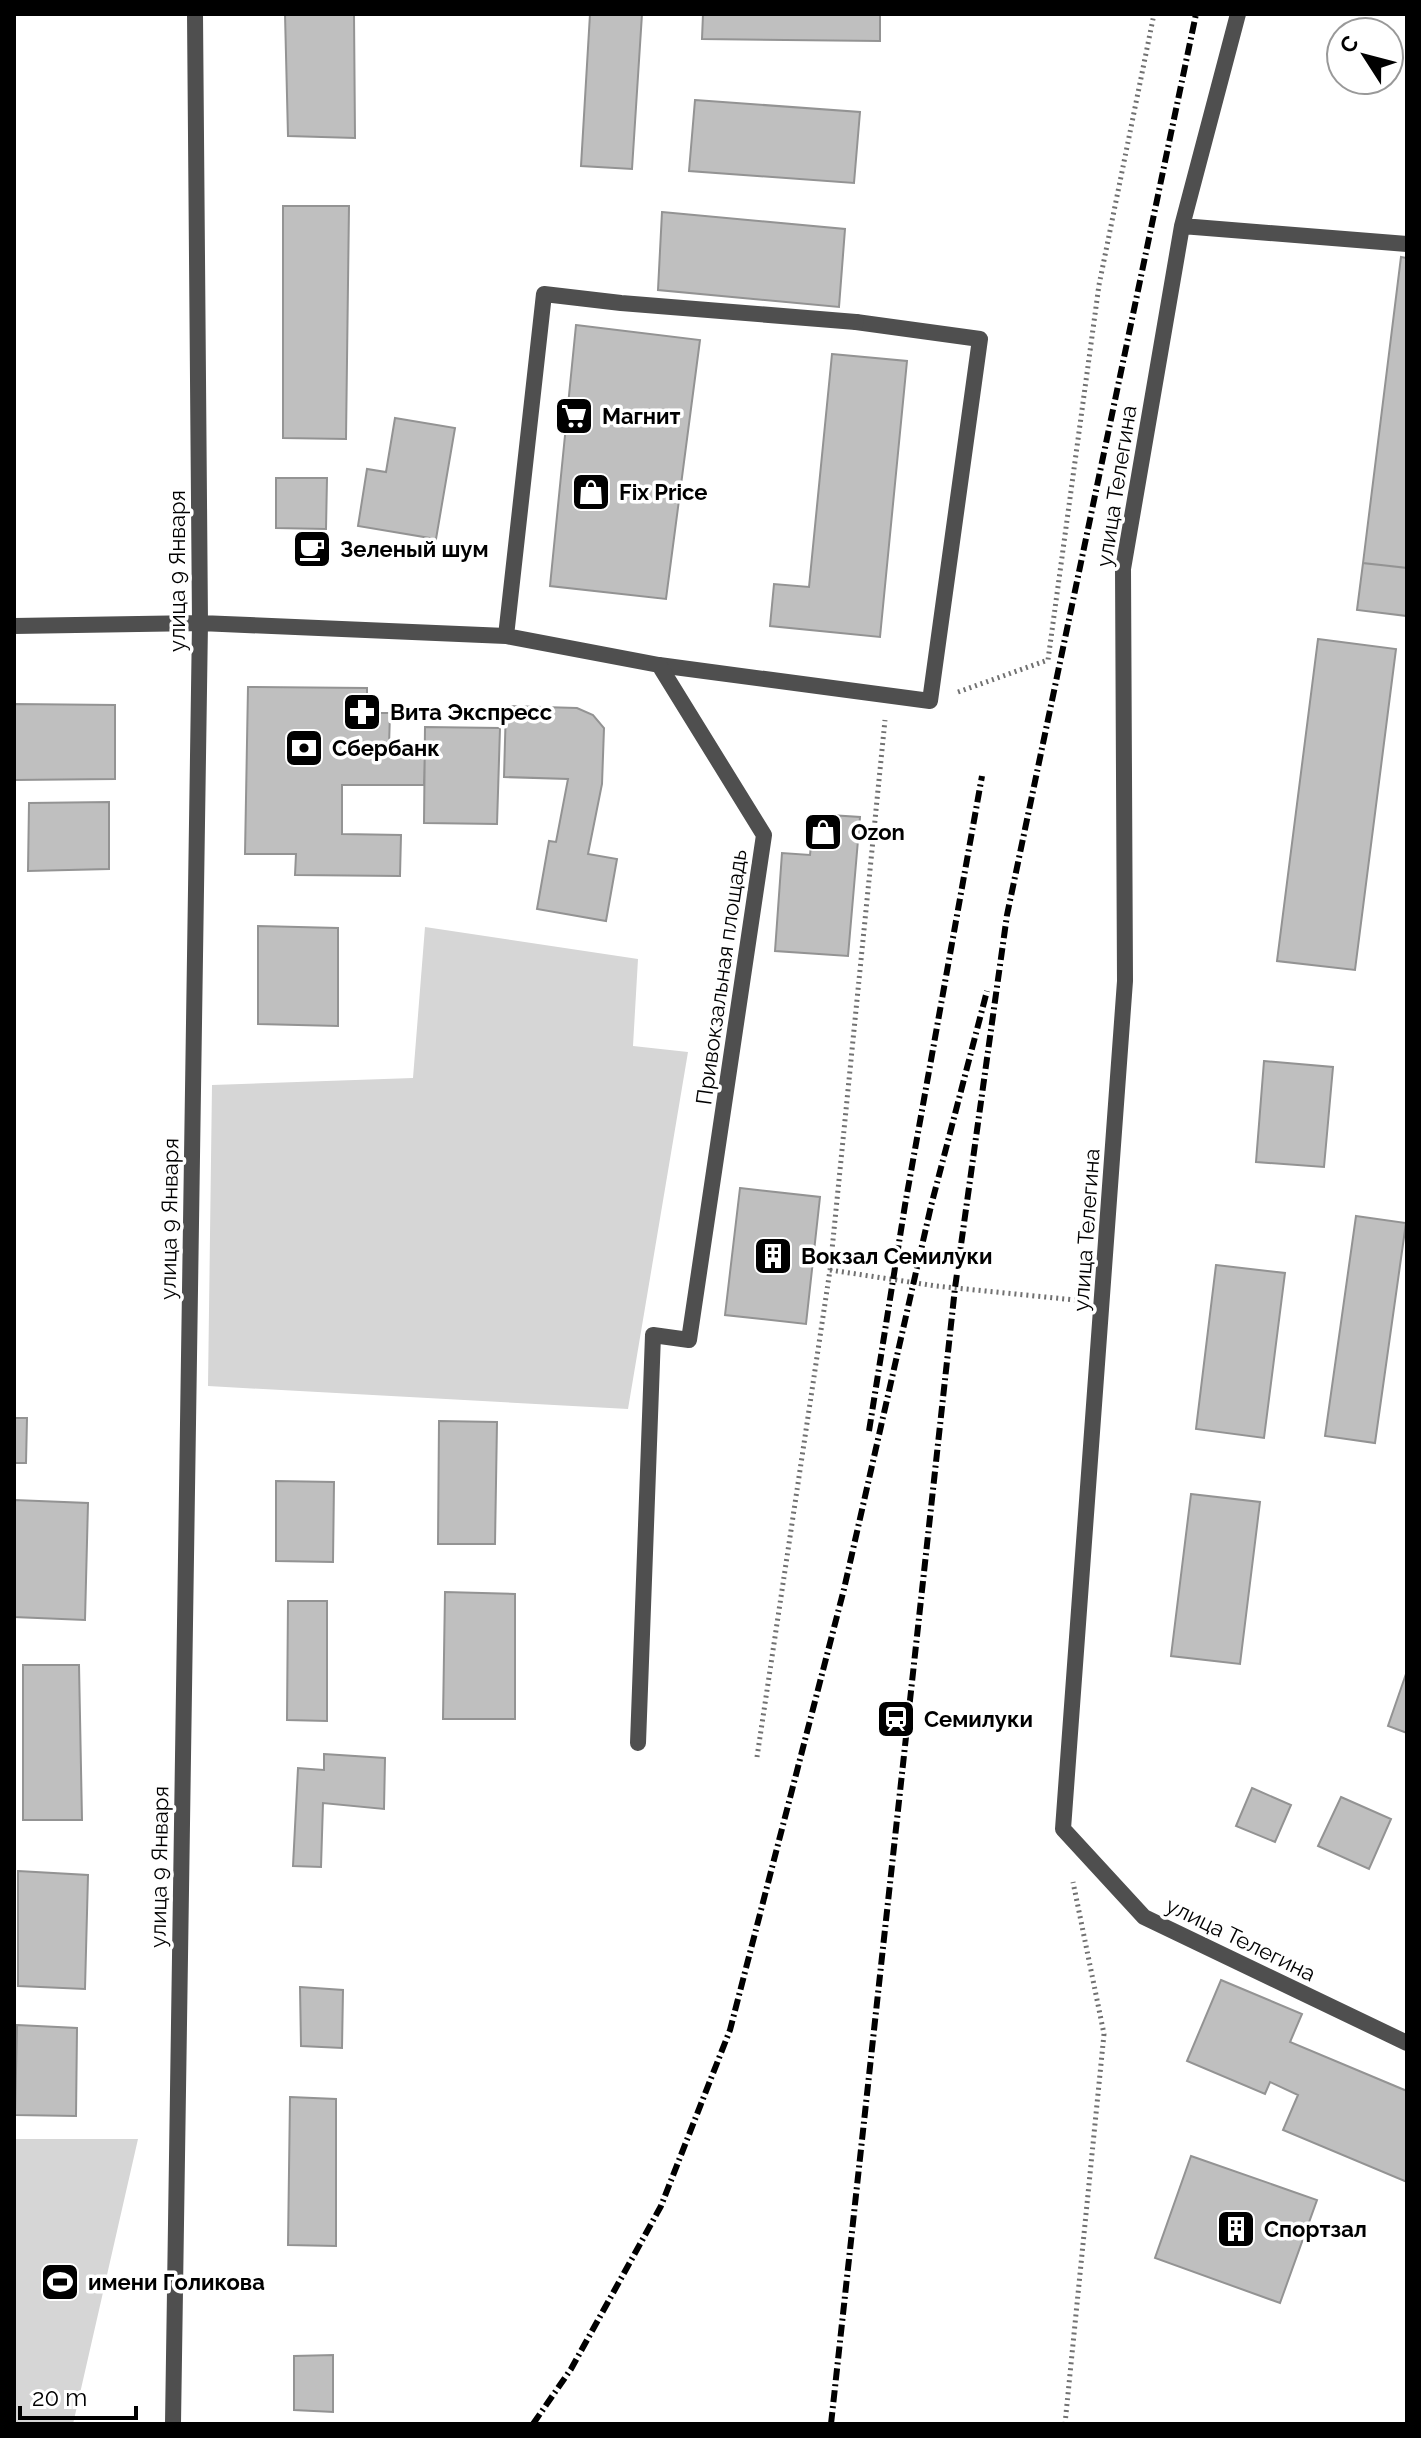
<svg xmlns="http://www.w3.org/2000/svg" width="1421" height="2438" font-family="Raleway,sans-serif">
	<rect width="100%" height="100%" fill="#fff"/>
	<path fill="#d6d6d6" d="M425,927l213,32 -5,87 55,6 -60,357 -420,-23 4,-301 201,-7z
		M14,2139h124l-65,285h-59z"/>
	<path fill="#bfbfbf" stroke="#939393" stroke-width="2" d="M285,14h69l1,124 -67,-2z
		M590,14h52l-10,155 -51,-3z
		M703,14h177v27l-178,-2z
		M695,100l165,12 -6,71 -165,-12z
		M283,206h66l-3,233 -63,-1z
		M662,212l183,17 -6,78 -181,-17z
		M1401,257l6,1v310l-44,-5z
		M576,325l124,15 -34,259 -116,-13z
		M832,354l75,7 -27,276 -110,-11 4,-42 35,3z
		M395,418l60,10 -19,111 -78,-13 9,-57 19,3z
		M276,478h51l-1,51 -50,-1z
		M1363,563l44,5v48l-50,-6z
		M1318,639l78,10 -41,321 -78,-9z
		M248,687l119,1v25h23l-1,33 36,1 -1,38h-82v49l59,1 -1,41 -105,-1 1,-21h-51z
		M14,704l101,1v74l-101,1z
		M506,706l71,2 16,7 11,13 -2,56 -14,70 29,5 -11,62 -69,-12 12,-68 7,1 12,-63 -64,-2z
		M425,727l75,1 -3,96 -73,-1z
		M109,802v67l-81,2 1,-68z
		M814,814l46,3 -12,139 -73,-5 7,-98 28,2z
		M258,926l80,2v98l-80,-2z
		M1264,1061l69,6 -9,100 -68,-5z
		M740,1188l80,9 -14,127 -81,-9z
		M1356,1216l50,7 -31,220 -50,-7z
		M1216,1265l69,8 -21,165 -68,-9z
		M14,1418h13l-1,45h-12z
		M439,1421l58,1 -2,122h-57z
		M276,1481l58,1 -1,80 -57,-1z
		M1191,1494l69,8 -20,162 -69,-8z
		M14,1500l74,3 -3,117 -71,-3z
		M445,1592l70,2v125h-72z
		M288,1601h39v120l-40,-1z
		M23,1665h56l3,155h-59z
		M1407,1671v62l-19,-7z
		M324,1754l61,4 -1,51 -61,-6 -2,64 -28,-1 5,-98 26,2z
		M1252,1788l39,17 -16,37 -39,-16z
		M1341,1797l50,22 -22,50 -51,-23z
		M18,1871l70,4 -3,114 -67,-3z
		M1221,1980l81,34 -12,28 117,49v91l-124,-52 15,-35 -28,-13 -5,12 -78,-33z
		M300,1987l43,3 -1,58 -41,-2z
		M17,2025l60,3 -1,88 -61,-1z
		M290,2097l46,2v147l-48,-1z
		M1191,2156l126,44 -37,103 -125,-45z
		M333,2355v57l-39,-2v-54z"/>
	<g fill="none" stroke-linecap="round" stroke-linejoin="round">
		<path stroke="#717171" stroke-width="5" stroke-dasharray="2 4" stroke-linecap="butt" d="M958,692l90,-32 51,-375 55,-271
			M830,1270l106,16 139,14
			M757,1757l73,-487 55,-550
			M1065,2424l39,-390 -31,-152"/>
		<path stroke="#4f4f4f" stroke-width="16" d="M659,665l271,36 50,-362 -124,-17"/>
		<path stroke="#4f4f4f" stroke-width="16" d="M1238,14l-56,212 -59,343 2,412 -62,848 81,88 263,126
			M1182,226l225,18
			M14,626l186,-3 306,13 153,29 105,170 -75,505 -36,-5 -15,408
			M506,636l38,-342 77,9 235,19
			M173,2424l27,-1801 -5,-609"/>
		<path stroke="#000" stroke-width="6" stroke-dasharray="12 4 2 4" stroke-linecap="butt" d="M869,1431l36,-226 77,-429
			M533,2424l38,-55 90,-163 69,-176 114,-441 87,-383 56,-215
			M831,2424l124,-1136 52,-373 189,-901"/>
	</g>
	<defs>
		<symbol id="supermarket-square" viewBox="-11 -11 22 22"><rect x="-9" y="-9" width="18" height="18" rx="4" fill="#000" stroke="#fff"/><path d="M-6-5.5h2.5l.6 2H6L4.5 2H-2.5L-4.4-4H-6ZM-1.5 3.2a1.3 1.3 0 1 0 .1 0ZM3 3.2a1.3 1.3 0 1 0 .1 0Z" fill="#fff"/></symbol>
		<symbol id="shop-square" viewBox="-11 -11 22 22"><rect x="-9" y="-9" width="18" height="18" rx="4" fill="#000" stroke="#fff"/><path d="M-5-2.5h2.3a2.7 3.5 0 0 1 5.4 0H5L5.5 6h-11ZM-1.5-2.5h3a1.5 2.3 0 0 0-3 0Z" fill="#fff"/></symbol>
		<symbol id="cafe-square" viewBox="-11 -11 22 22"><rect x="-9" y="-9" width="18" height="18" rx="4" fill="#000" stroke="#fff"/><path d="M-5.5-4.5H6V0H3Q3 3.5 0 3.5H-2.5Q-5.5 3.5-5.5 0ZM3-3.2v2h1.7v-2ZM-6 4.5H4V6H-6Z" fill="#fff"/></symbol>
		<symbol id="pharmacy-square" viewBox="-11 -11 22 22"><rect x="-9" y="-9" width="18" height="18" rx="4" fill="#000" stroke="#fff"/><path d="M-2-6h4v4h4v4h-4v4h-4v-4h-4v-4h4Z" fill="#fff"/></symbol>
		<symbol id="bank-square" viewBox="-11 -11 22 22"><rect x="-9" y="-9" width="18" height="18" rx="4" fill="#000" stroke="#fff"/><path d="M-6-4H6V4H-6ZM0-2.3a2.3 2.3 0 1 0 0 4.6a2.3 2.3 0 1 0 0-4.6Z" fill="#fff"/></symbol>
		<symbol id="building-square" viewBox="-11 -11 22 22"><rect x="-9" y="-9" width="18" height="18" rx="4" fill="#000" stroke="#fff"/><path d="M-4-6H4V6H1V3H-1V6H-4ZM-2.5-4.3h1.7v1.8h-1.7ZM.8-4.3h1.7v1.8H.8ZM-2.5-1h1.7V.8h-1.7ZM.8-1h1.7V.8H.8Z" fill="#fff"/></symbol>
		<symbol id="station-square" viewBox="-11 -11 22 22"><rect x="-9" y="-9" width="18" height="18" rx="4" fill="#000" stroke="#fff"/><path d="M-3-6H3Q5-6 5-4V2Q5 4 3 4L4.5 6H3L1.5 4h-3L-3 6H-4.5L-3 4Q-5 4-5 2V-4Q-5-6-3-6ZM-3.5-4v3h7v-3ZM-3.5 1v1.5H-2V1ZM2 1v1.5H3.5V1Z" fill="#fff"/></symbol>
		<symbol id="stadium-square" viewBox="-11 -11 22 22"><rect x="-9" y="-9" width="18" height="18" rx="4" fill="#000" stroke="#fff"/><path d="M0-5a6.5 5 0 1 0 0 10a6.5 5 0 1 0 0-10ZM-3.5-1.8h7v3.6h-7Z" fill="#fff"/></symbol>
	</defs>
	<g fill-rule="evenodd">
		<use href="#supermarket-square" x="552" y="394" width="44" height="44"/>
		<use href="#shop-square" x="569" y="470" width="44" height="44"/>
		<use href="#cafe-square" x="290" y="527" width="44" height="44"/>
		<use href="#pharmacy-square" x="340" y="690" width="44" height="44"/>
		<use href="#bank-square" x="282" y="726" width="44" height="44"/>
		<use href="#shop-square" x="801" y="810" width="44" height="44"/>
		<use href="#building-square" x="751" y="1234" width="44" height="44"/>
		<use href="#station-square" x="874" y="1697" width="44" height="44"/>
		<use href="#building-square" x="1214" y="2207" width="44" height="44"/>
		<use href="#stadium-square" x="38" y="2260" width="44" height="44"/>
	</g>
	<g text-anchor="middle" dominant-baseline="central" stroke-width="7" stroke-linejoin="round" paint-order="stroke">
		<g font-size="22" font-weight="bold" fill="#000" stroke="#fff" text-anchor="start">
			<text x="602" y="416">Магнит</text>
			<text x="619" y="492">Fix Price</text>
			<text x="340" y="549">Зеленый шум</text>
			<text x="390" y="712">Вита Экспресс</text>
			<text x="332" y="748">Сбербанк</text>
			<text x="851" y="832">Ozon</text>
			<text x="801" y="1256">Вокзал Семилуки</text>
			<text x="924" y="1719">Семилуки</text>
			<text x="1264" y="2229">Спортзал</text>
			<text x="88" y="2282">имени Голикова</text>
		</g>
		<g font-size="22" fill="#000" stroke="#fff">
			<text transform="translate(1116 486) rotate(-81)">улица Телегина</text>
			<text transform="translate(177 571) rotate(-90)">улица 9 Января</text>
			<text transform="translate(721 977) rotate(-82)">Привокзальная площадь</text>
			<text transform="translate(169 1219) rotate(-89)">улица 9 Января</text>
			<text transform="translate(1086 1230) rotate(-86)">улица Телегина</text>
			<text transform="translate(159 1867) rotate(-89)">улица 9 Января</text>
			<text transform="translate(1241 1939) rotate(26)">улица Телегина</text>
		</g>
	</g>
	<rect width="1421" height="2438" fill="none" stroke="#000000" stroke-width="32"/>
	<g transform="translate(1365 56) rotate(306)"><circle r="38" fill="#ffffff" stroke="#999999" stroke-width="2"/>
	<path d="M0-6L14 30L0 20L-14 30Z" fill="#000000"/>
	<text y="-12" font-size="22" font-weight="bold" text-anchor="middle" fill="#000000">С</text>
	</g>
	<path d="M20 2406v12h116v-12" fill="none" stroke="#000000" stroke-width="4"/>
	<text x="32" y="2406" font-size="24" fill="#000000" stroke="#ffffff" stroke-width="6" paint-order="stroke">20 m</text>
</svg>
